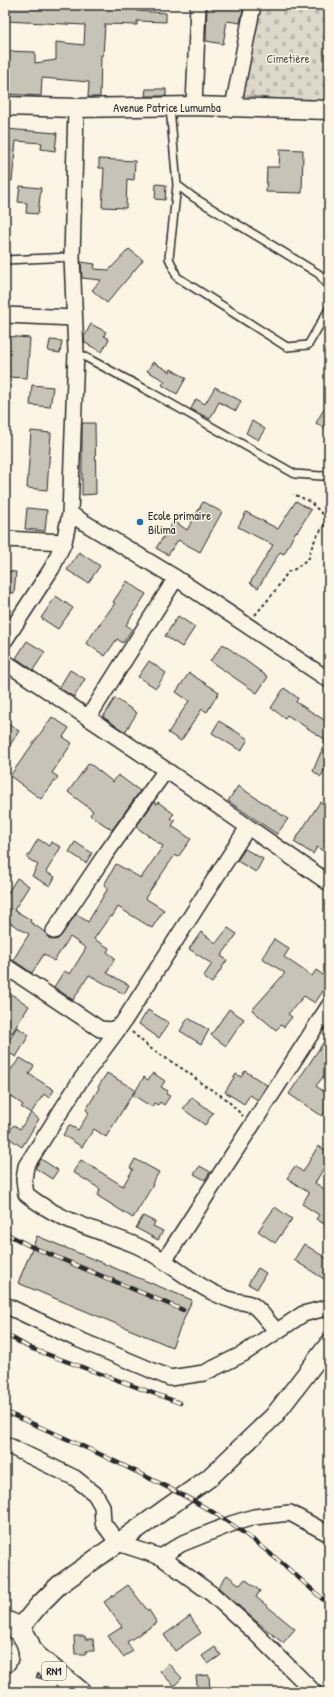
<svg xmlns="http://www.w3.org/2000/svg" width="334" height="1697" font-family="'Patrick Hand',sans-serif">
	<defs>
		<pattern id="cemetery-stones" width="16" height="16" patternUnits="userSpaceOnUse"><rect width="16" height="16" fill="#ded8ca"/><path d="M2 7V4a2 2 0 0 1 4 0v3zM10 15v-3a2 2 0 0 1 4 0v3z" fill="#bfbaae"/></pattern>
	</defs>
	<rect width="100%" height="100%" fill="#fcf5e5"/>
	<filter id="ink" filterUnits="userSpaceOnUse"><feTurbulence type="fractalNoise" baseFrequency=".025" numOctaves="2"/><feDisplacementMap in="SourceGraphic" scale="8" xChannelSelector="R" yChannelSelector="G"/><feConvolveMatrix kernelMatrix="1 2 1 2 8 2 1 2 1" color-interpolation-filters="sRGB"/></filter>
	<g filter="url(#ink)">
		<path fill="url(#cemetery-stones)" stroke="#84827a" d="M260,5h69v98l-93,-8z"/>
		<path fill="#c8c3b7" stroke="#2b2b2b" d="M5,5h133l-1,6 29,2v9l-29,-1v4l-32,-1 -2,31h-2l-1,42h-12l1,-15 -47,-4 -1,18 -36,-2v-43l30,1v11l21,-3v-18l28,3 1,-20 -80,-4z
			M207,5h37l-4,18 -13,-2 -4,23 -17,-3z
			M146,89h20v7h-21z
			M5,129l52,4 -2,18 -14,-2 1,-6 -26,-2 -4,40 -7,-1z
			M280,149l23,1 -1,43 -36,-1 1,-25h12z
			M99,159l36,2 -1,19 -7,-1 -1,29 -24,-1 2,-39h-5z
			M156,184l10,1 -1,15 -10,-1z
			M20,186l21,2 -3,26 -12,-1 1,-10 -9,-1z
			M129,249l14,11 -36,43 -15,-13 9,-10 -19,-2 -1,-16 14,2 -1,5 15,1z
			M91,324l15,8 -2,4 5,3 -7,13 -17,-9 -1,-6z
			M5,336l25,2 -3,40 -22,-1z
			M50,340l12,1 -2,12 -12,-2z
			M153,362l17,10 1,-3 15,9 -9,16 -15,-9 3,-4 -18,-10z
			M32,385l21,2 -3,20 -20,-2z
			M215,387l26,14 -5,10 -17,-9 -9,17 -19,-10 5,-10 9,5z
			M329,400v31l-13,-8z
			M252,421l13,8 -7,11 -12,-7z
			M82,423h13l1,71 -14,1z
			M31,431l20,2 -4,57 -20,-2z
			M296,501l15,9 -14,22 -1,-1 -12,23 -4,-2 -22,36 -8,-5 23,-38 -35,-18 8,-15 32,17z
			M203,502l19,10 -22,40 -22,-12 -10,15 -12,-7 18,-27 13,9z
			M27,508l20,2 -2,21 -20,-2z
			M79,552l21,14 -12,17 -21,-13z
			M5,571l11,1 -2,21 -9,-1z
			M127,581l19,13 -20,31 6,4 -9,14 -6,-4 -12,17 -19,-13 29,-40 -2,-1z
			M56,596l17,12 -15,21 -17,-11z
			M178,616l17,11 -13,20 -17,-11z
			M27,641l18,11 -12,18 -17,-12z
			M223,644l45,33 -11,16 -47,-32z
			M149,661l17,12 -10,15 -18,-11z
			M70,670l15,9 -11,18 -15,-9z
			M189,673l30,19 -12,20 -5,-3 -21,32 -13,-8 21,-32 -13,-9z
			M284,688l14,10 -2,4 33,21v36l-8,18 -8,-6 13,-31 -39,-25 -2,3 -14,-10z
			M115,698l22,15 -12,19 -22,-15z
			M52,717l17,11 -6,9 9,6 -20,30 6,4 -17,22 -31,-23z
			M219,721l29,18 -7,12 -29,-18z
			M5,722l14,9 -14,22z
			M89,763l24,19 5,-7 22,16 -28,39 -22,-15 3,-4 -25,-19z
			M238,786l50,33 -11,15 -49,-33z
			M154,802l3,2 1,-2 16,12 -4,4 5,3 -3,5 19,13 -13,18 -3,-2 -30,43 19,12 -12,18 -34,-21 -6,10 -2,-1 -16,23 15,9 -2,4 8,6 -8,15 22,12 -5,9 -35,-19 -16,25 -19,-13 10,-16 6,3 16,-26 -16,-11 -16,24 -10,-7 -12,19 -19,-13 16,-26 -22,-13 -2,3v-27l12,-19 12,8 -15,24 17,10 -1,2 15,10 4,6 4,2 5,-1 3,-3 15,-22 12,8 20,-34 -4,-3 12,-21 25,14 22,-32 -27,-19z
			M320,802l9,5v48l-12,-8 -4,7 -19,-12z
			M38,839l11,7 2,-4 10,5 -15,25 9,5 -5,9 -18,-10 6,-11 -11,-7z
			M75,842l17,11 -6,10 -17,-11z
			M245,849l18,10 -7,13 -19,-11z
			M228,928l9,6 -16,22 6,4 -15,23 -9,-6 9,-13 -23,-15 12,-17 15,11z
			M274,939l15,10 -5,8 28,19 4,-6 13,9v3l-14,21 -11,-7 -16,18 4,3 -8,10 -3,-2 -5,5 -24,-20 33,-37 -23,-15z
			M5,990l24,16 -17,27 -7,-4z
			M229,1009l15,10 -18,27 -15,-11z
			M148,1010l21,13 -10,15 -20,-14z
			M188,1018l21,12 -8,14 -21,-13z
			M17,1027l12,8 -13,22 -11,-6v-4z
			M329,1034v35l-13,17 13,9v11l-7,10 -33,-22z
			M20,1058l14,8 -5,8 25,16 -5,8 -5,-4 -13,19 -10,-6 2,-2 -18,-13v-15z
			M245,1071l22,14 -9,15 -8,-5 -6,9 -19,-12 11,-18 5,3z
			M107,1073l28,17 -29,47 -12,-8 -12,18 -19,-12 6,-10 9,5 11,-17 -3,-3 13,-22 -1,-1z
			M153,1073l12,8 -4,6 7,4 -2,3 4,2 -6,9 -4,-3 -2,3 -4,-2 -2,4 -19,-12 11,-18 4,3z
			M192,1097l21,16 -8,12 -22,-16z
			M31,1113l8,6 -17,28 -16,-11 8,-11 6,4z
			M318,1146l11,6v7l-14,24 14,9v35l-13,-8 3,-4 -17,-11 7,-11 -22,-15 8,-12 8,6z
			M41,1159l17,11 -6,9 -17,-11z
			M135,1159l24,13 -7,12 1,1 -20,33 -35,-22 2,-7 -27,-17 8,-12 42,26 10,-17 -3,-1z
			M200,1166l10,6 -5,8 -11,-6z
			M275,1207l17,12 -17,24 -17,-12z
			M143,1216l12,6 -2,4 10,5 -5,9 -22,-12z
			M37,1236l155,64 -20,47 -154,-64z
			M304,1244l25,16v10l-5,9 -30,-19z
			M258,1268l8,5 -9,16 -9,-5z
			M227,1575l13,10 5,-6 15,12 -4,6 39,32 -12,14 -26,-21 -39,-35z
			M128,1585l20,26 1,-1 8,13 -30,19 6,9 -10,6 -15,-21 14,-9 -18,-25z
			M190,1616l11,17 -26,18 -11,-16z
			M74,1636h11v3h8l1,12h-8v3h-11z
			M215,1647l6,8 -13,9 -6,-8z
			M168,1663l14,15 -8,8 -14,-15z
			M209,1675l1,17h-12l-2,-16z"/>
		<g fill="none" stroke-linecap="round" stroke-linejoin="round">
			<defs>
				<path id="service" d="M170,108l7,77 16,12 126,77 10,13
					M177,185l-8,73 8,19 110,70 21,-2 21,-36
					M5,260l67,-3
					M76,352l78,42 141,80 26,2 8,-1"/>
				<path id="minor" d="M194,106l4,-101
					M233,107l20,-102
					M5,315l69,3
					M70,514l106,64 153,102
					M5,539l59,3
					M5,640l47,-72 12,-26 6,-28 6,-162 -4,-95 4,-149
					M5,662l161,108 163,113
					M88,718l88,-140
					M54,931l51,-76 61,-85
					M5,966l95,63 12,1 10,-6 126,-197
					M122,1024l-42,57 -54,85 -2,14 2,14c35,28 67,34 107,50 30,12 52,35 81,49 6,3 13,6 20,8 7,1 14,1 20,5 8,6 15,18 23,25
					M164,1261l165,-255
					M5,1305l70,33 95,40 34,-5 39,-19 60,-40 23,-6 3,1
					M5,1444l70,34 20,16 7,12 1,17 15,20 43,14 20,-13 50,-20 23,-7 36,-4 39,21
					M161,1557l51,37 40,36 62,62"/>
				<path id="tertiary" d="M5,106l71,2 118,-2 135,4
					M19,1629l20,-24 20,-20 150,-107 65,-62 55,-72"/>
				<path id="trunk" d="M5,1622c33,11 34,56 0,66
					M30,1650l6,7 43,35
					M9,1687h18l20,5"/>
			</defs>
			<use href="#service" stroke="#2b2b2b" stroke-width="10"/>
			<use href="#minor" stroke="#2b2b2b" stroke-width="18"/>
			<use href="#tertiary" stroke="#2b2b2b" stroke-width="21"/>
			<use href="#trunk" stroke="#2b2b2b" stroke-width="25"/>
			<path stroke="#2b2b2b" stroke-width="2" stroke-dasharray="3 3" stroke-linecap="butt" d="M255,615l17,-20 16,-23 7,-3 14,-11c2,-14 11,-28 20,-38l-20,-19 -16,-7
				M132,1032l18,16 39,25 13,11 23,14 18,18"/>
			<use href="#service" stroke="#fcf5e5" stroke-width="7"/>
			<use href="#minor" stroke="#fcf5e5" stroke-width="15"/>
			<use href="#tertiary" stroke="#fcf5e5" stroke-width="18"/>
			<use href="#trunk" stroke="#fcf5e5" stroke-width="22"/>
			<defs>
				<path id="rail" d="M5,1233l25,13 153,64
					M5,1334l25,14 150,55
					M5,1412c46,19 91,40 136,62 30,15 61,30 90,50 35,24 66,52 98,81"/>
			</defs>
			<use href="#rail" stroke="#2b2b2b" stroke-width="4.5"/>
			<use href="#rail" stroke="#fcf5e5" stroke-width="3" stroke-dasharray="9" stroke-linecap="butt"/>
		</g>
	</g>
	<circle fill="#1f6fb2" stroke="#fcf5e5" stroke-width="1.5" cx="140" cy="522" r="4"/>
	<g text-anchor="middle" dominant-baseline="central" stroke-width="3" stroke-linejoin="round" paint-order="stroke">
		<rect fill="#fcf5e5" stroke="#6a6863" stroke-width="1" x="42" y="1662" width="24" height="18" rx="3"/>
		<g font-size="11" font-weight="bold" fill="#2b2b2b">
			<text x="54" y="1671">RN1</text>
		</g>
		<g font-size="12" fill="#585653" stroke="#fcf5e5">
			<text x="288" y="58">Cimetière</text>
		</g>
		<g font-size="12" fill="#2b2b2b" stroke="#fcf5e5">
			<text x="167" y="107">Avenue Patrice Lumumba</text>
		</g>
		<g font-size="12" fill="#2b2b2b" stroke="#fcf5e5" text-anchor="start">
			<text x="148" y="515">Ecole primaire<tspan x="148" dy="14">Bilima</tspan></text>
		</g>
	</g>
	<rect width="334" height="1697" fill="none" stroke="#fcf5e5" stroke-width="20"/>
	<rect x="10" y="10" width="314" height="1677" fill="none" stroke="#2b2b2b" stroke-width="1.5" filter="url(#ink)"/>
</svg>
